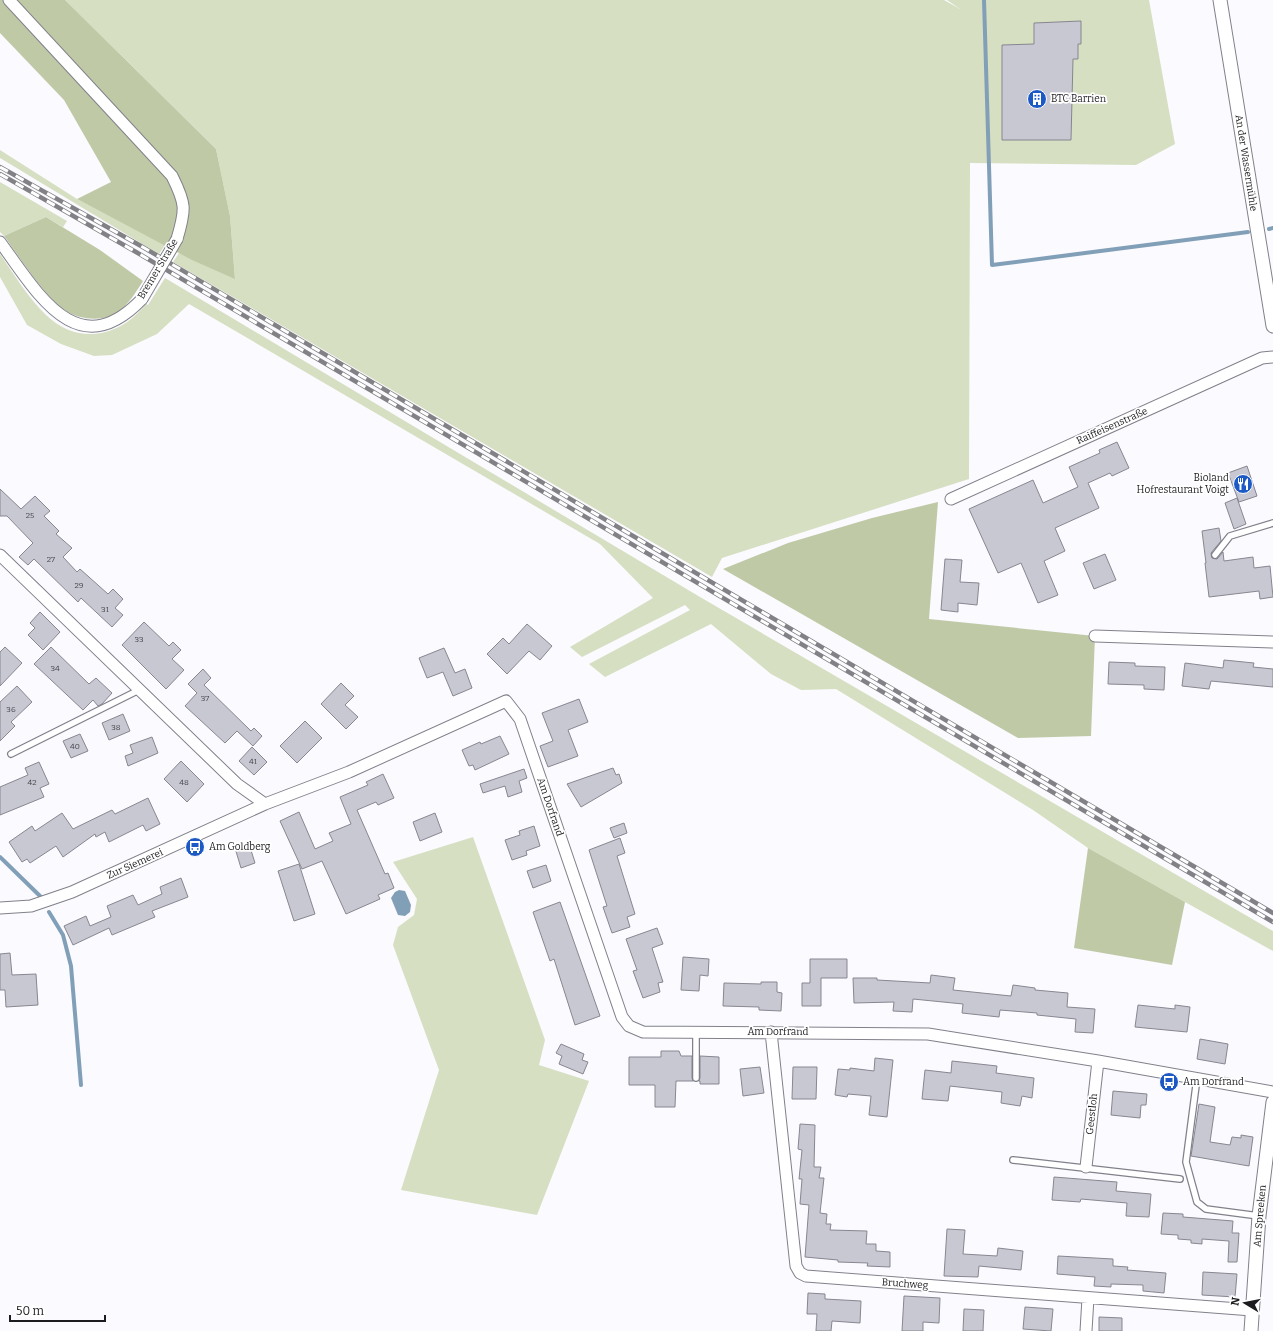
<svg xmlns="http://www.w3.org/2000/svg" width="1273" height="1331" font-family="Bitter,serif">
	<rect width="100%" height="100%" fill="#fafaff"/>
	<path fill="#d6dfc1" d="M65,0h879l16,9 -13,-9h202l26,144 -39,21 -166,-2 -1,316 -247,79 -10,19 -539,-315 6,-9 56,25 -5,-62 -14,-67z
		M0,150l77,49 88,46 -6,9 -159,-96z
		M0,182l67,39 -4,6 -17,-10 -42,19 -4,-4z
		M0,254c14,20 28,44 46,61 32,31 74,22 100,-11l2,1 17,-27 535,319 573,334v20l-185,-103 -55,-38 -197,-121 -35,1 -30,-16 -60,-50 -106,53 -16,-13 101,-54 -5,-5 -103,52 -12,-10 83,-49 -53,-54 -411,-240 -32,30 -45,21 -18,1 -33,-12 -34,-19 -27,-48z
		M473,837l72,203 -6,25 50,16 -52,134 -136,-25 38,-120 -46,-125 5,-18 16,-12 3,-16 -24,-37z"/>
	<path fill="#bfc9a6" d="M0,0h65l151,149 14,67 5,63 -43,-19 -115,-61 34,-17 -47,-82 -64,-67z
		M46,217l54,33 43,31c-7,11 -14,23 -25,31 -13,10 -38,8 -52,-1 -20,-12 -47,-55 -62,-75z
		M938,502l-9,117 166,17 -4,100 -73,2 -295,-169 65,-26 84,-25z
		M1088,848l97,54 -13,63 -98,-17z"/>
	<path fill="#829fb8" d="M399,890l6,1 6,14 -1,7 -5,4 -7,-1 -7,-17 4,-6z"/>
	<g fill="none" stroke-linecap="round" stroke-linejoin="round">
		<path stroke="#829fb8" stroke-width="4" d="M984,0l8,265 256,-33
			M1269,229l4,-1
			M0,857l41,40
			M49,912l14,23 8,31 10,119"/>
	</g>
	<path fill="#c8c8d3" stroke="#878691" d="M1081,21v23h-3v15h-5l-2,81h-69v-95l32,-1v-21z
		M1117,442l12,26 -17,8 -2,-3 -22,10 11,25 -44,20 10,23 -21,10 14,34 -20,8 -17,-40 -23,10 -29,-64 64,-29 10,23 35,-16 -9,-20 31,-14 -1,-3z
		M1247,466l10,30 -18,6 -11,-29z
		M0,489l21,20 14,-13 15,15 -6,5 15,15 -3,3 16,14 -9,9 14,15 3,-3 28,25 5,-5 10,10 -8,9 8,7 -11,12 -31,-29 -3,4 -44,-43 -6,6 -9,-8 14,-14 -26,-27h-7z
		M1237,498l9,26 -12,5 -9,-26z
		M1219,528l2,13 -10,12 1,5 5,1 6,-7 1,9 29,-4 1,11 16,-2 3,31 -13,2 -1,-8 -50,6 -4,-34h1l-4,-32z
		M1105,554l11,26 -22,9 -11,-26z
		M945,559l17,1 -2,22 19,1 -2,22 -19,-2v9l-17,-2z
		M40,612l20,20 -17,18 -15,-15 7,-7 -5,-5z
		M144,622l25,24 4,-4 8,8 -9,9 12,11 -18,19 -44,-44z
		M527,624l25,22 -12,14 -11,-9 -22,23 -20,-20 16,-16 6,6z
		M5,647l17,16 -22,23v-34z
		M51,647l38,37 7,-6 16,15 -10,11 -4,2 -5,-6 -10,10 -49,-46z
		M444,648l11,25 10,-4 7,19 -19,8 -10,-24 -16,6 -8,-20z
		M1224,660l30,3 -1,4 20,2v18l-62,-6 -2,8 -27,-3 3,-23 38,5z
		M1109,662l26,1v3l30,1 -1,23 -20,-1v-4l-36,-1z
		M203,669l8,9 -7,7 47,46 3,-3 8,8 -9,10 -16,-15 -12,12 -40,-37 12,-13 -9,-9z
		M341,683l13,13 -9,9 13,12 -12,12 -25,-25z
		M17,686l15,16 -21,20 4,4 -15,15v-39z
		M579,699l9,23 -20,8 10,26 -30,11 -8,-21 13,-5 -11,-28z
		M123,714l7,17 -21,9 -7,-17z
		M305,721l17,17 -25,25 -17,-17z
		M80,734l8,17 -17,7 -8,-17z
		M500,736l9,18 -34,16 -2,-5 -4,1 -7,-16 18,-8 1,2z
		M152,737l6,16 -30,13 -3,-10 8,-3 -3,-8z
		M252,747l15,15 -13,13 -15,-14z
		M181,761l23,23 -17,18 -23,-23z
		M39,762l10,22 -9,4 4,9 -44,18v-28l28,-12 -3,-7z
		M613,768l3,7 3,-1 3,9 -41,24 -14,-23z
		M524,769l3,9 -8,3 3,11 -14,5 -3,-11 -22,7 -3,-9z
		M383,774l11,24 -16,7 -2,-3 -19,8 28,64 3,-1 6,15 -16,7 2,4 -34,15 -24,-53 -20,8 -22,-48 19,-9 16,37 18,-8 -4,-8 22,-9 -11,-27 28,-12 -2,-3z
		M148,798l12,26 -14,7 -3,-6 -34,17 -4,-10 -9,5 -1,-3 -32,23 -7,-11 -26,17 -3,-4 -5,3 -13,-20 23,-16 3,5 27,-18 11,16 39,-19 3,4z
		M435,813l7,19 -22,9 -7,-19z
		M624,823l3,10 -13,5 -4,-10z
		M534,826l6,20 -14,5 1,4 -15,5 -7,-20 15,-5 -1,-4z
		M620,838l5,15 -8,3 18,58 -8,3 3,10 -18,6 -9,-26 4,-1 -18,-56z
		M249,844l6,19 -14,5 -6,-20z
		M299,864l16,50 -21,7 -16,-50z
		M546,865l5,16 -18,7 -6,-17z
		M181,878l7,19 -36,14 3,6 -43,18 -3,-7 -36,17 -9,-19 22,-10 4,10 21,-9 -4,-11 26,-11 5,10 24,-11 -2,-7z
		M560,902l40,114 -25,9 -21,-66 -4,2 -17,-49z
		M657,928l6,16 -11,4 11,34 -5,1 2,9 -17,6 -10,-27 4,-1 -11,-31z
		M10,953l2,22 24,-1 2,31 -32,2 -1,-17h-5v-36z
		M683,957l26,2 -1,17 -8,-1 -1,16 -18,-1z
		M810,959h37v19h-26v28h-19v-23h8z
		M931,975l24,3 -2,12 58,6 2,-11 22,3v2l33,3 -1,14 28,2 -2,24 -18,-1 1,-13 -39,-4v-2l-37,-3 -1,7 -37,-4 1,-9 -50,-5 -1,13 -19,-1 1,-9 -40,1 -1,-25h24v2l53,3z
		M761,982h16v10l5,1 -1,18 -22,-1v-3l-36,-1 1,-23 37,1z
		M1138,1005l37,4v-4l15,2 -3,25 -52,-5z
		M1200,1039l28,5 -3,20 -28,-5z
		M561,1044l23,10 -2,6 6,2 -5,12 -24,-10 3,-8 -6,-3z
		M661,1051h18l2,5h11v22l1,3h-17l-1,26h-20v-22h-26v-28h32z
		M700,1056l19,1v27h-19v-3h-1l1,-3z
		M875,1058l18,2 -6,57 -18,-2 2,-19 -23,-2 -1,3 -12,-2 3,-26 12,1v-2l24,3z
		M952,1061l45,5 -1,7 38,5 -2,20 -10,-2 -2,10 -19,-3 1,-11 -52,-6 -2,15 -26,-2 3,-29 26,3z
		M760,1067l4,26 -21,3 -3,-27z
		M793,1067h24l-1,32h-24z
		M1113,1091l34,3 -1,11h-5l-1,13 -29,-3z
		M1199,1104l16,3 -5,35 20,3 2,-8 9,1v-3l12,2 -4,29 -58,-10z
		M800,1124l15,1 -1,42h7l-2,11h5l-4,35 7,1 -1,10h5l-1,6 37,1 -1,13h10v7l14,1v15l-23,-1 1,-3 -30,-1v-2l-33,-3 4,-52 -9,-1 2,-25h-3l3,-29 -4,-1z
		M1054,1177l63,5 -1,9 35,3 -2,23 -23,-1 1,-13 -46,-4 -1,3 -28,-2z
		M1163,1213l20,1v3l50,4 -1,12h7l-2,29h-9l1,-21 -27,-2v5l-11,-1v-3l-13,-1v-4l-17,-1z
		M947,1229l18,1 -2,24 34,2 1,-8 25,3 -2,19 -42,-4 -1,11 -34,-1z
		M1058,1256l55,3v7l15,1 -1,3 39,3 -2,20 -21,-2v-6l-32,-1v3l-17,-1 1,-9 -38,-3z
		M1203,1272l34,2 -2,23 -33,-2z
		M808,1293l17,1v5l36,2 -1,22 -28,-2 -1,10h-15l1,-17h-10z
		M904,1296l36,2 -1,25 -16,-1v9h-21z
		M1025,1307l28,2 -2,22 -28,-2z
		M964,1309l20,1 -1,21h-20z
		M1099,1317l23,1v13h-23z"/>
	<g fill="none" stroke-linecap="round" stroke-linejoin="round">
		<defs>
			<path id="service" d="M1215,555l15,-19 43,-13
				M11,754l128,-64
				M696,1032v46
				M1197,1078l-11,84 11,40 9,7 53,7
				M1013,1160l167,19"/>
			<path id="minor" d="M9,0l163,176c14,28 14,33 5,63
				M0,242c37,50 77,125 142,57
				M951,499l311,-141 11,-1
				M0,555l237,229 28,20
				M1095,636l178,6
				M0,908l31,-2 41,-14 193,-88 84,-32 157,-71 14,18 102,298 7,9 14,6 285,2 170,27 175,31
				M771,1032l25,234 4,7 6,3 446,34
				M1086,1167l12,-106
				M1086,1331l2,-33"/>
			<path id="tertiary" d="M1220,0l53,326
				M1251,1331l8,-115 14,-114"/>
		</defs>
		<use href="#service" stroke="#81818b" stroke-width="8"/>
		<use href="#minor" stroke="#81818b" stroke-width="13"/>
		<use href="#tertiary" stroke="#81818b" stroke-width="15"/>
		<use href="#service" stroke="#fff" stroke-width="5.5"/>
		<use href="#minor" stroke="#fff" stroke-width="11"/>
		<use href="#tertiary" stroke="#fff" stroke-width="13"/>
		<defs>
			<path id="rail" d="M0,167l141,79 1132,667
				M0,174l136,78 1137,670"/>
		</defs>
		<use href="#rail" stroke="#828286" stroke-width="4.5"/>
		<use href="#rail" stroke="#fff" stroke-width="3" stroke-dasharray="9" stroke-linecap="butt"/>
		<defs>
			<path id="minor-bridge" d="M142,299l35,-60"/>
		</defs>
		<use href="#minor-bridge" stroke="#81818b" stroke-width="13" stroke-linecap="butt"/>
		<use href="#minor-bridge" stroke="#fff" stroke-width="11"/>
	</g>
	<defs>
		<symbol id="building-disc" viewBox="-11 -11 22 22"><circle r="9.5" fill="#1c59c5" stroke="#fff"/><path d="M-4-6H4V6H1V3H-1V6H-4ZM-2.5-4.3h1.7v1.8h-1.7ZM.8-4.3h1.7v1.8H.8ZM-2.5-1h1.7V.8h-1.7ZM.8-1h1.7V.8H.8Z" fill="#fff"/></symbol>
		<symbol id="restaurant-disc" viewBox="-11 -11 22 22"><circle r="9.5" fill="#1c59c5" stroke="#fff"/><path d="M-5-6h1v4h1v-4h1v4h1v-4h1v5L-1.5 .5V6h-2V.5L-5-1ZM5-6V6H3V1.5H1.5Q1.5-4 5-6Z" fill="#fff"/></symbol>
		<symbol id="bus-disc" viewBox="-11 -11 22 22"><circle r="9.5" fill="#1c59c5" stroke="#fff"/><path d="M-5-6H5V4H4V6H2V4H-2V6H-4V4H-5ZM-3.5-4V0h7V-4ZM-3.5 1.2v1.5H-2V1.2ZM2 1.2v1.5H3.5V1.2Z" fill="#fff"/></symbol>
	</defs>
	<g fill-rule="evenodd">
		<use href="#building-disc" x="1026" y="88" width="22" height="22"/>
		<use href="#restaurant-disc" x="1232" y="473" width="22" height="22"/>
		<use href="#bus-disc" x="184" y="836" width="22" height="22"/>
		<use href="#bus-disc" x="1158" y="1071" width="22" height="22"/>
	</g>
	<g text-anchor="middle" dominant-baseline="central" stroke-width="3.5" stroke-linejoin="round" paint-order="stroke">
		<g font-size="8" fill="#47474d">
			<text x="30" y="515">25</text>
			<text x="51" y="559">27</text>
			<text x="79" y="585">29</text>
			<text x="105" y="609">31</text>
			<text x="139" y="639">33</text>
			<text x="55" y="668">34</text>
			<text x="205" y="698">37</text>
			<text x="11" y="709">36</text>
			<text x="116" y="727">38</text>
			<text x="75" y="746">40</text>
			<text x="253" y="761">41</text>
			<text x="32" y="782">42</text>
			<text x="184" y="782">48</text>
		</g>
		<g font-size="10" fill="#1c1c20" stroke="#fff" text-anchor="start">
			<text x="1051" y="99">BTC Barrien</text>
			<text x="1229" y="478" text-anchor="end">Bioland<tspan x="1229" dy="12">Hofrestaurant Voigt</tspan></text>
			<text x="209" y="847">Am Goldberg</text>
			<text x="1183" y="1082">Am Dorfrand</text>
		</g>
		<g font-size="10" fill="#1c1c20" stroke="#fff">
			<text transform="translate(1246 163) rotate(81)">An der Wassermühle</text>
			<text transform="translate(158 269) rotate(-59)">Bremer Straße</text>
			<text transform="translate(1112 426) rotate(-24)">Raiffeisenstraße</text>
			<text transform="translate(550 807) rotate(71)">Am Dorfrand</text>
			<text transform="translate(135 864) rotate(-24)">Zur Siemerei</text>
			<text x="778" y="1032">Am Dorfrand</text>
			<text transform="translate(1092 1114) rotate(-84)">Geestloh</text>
			<text transform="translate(1260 1216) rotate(-85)">Am Spreeken</text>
			<text transform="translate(905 1284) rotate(4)">Bruchweg</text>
		</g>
	</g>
	<g transform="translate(1245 1303) rotate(280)" stroke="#ffffff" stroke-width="3" paint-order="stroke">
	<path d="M0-3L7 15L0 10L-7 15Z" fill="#1c1c20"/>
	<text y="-6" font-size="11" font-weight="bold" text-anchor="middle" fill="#1c1c20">N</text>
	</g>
	<path d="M10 1315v6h95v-6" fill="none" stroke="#1c1c20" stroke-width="2"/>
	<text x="16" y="1315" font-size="12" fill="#1c1c20" stroke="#ffffff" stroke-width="3" paint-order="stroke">50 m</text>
</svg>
